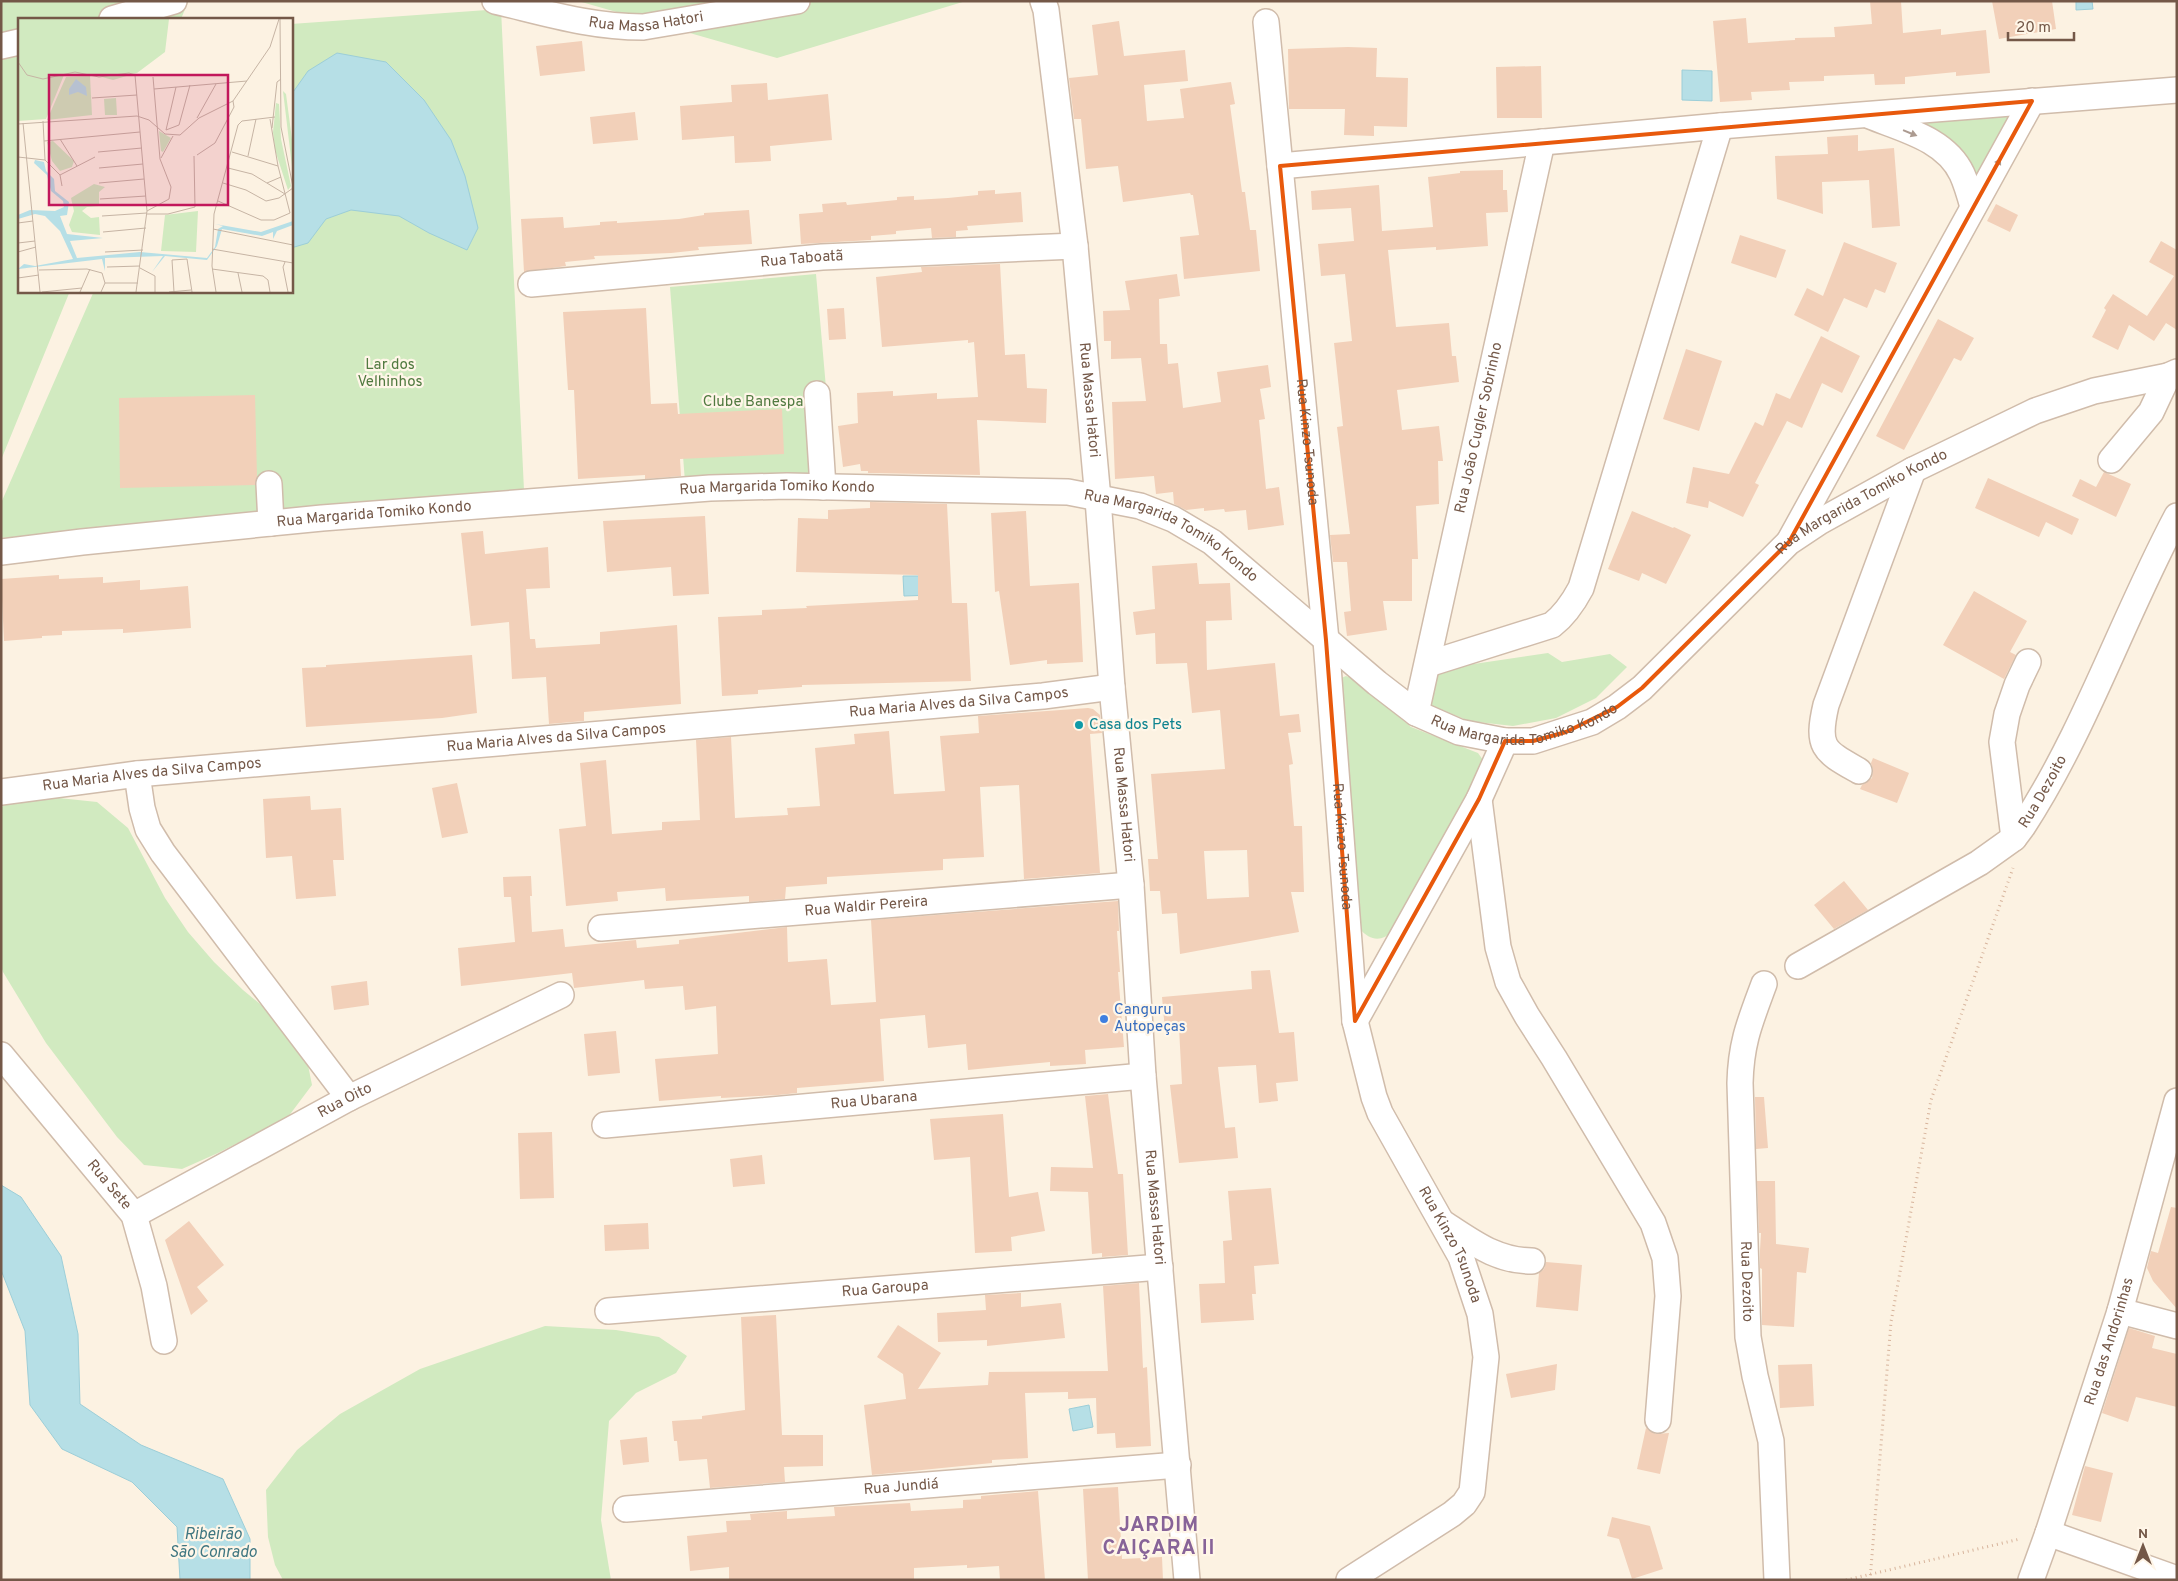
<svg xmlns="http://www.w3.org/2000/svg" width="2178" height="1581" font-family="Overpass,sans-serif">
	<rect width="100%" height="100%" fill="#fcf2e2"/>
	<path fill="#d1eac0" d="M1,1h202l-15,1 -7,17h-162v272h51l-69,169z
		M578,1h388l-189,57z
		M501,9l23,481 -523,48v-35l93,-212h197v-267z
		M2014,114l-40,68 -61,-60z
		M816,274l18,205 -149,3 -15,-195z
		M1548,653l14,9 48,-8 17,13 -31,31 -40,20 -43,8 -44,-5 -41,-17 12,-35z
		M1346,676l10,4 55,47 67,26 5,7 -1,8 -89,163c-11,11 -23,10 -33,-2l-21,-250z
		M59,798l38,4 31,26 37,70 23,34 26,30 29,28 33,27 28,28 8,40 -24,32 -70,36 -36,16 -38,-4 -27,-28 -71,-94 -43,-71 -2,-6v-159l10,-5z
		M545,1326l71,4 43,7 28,19 -11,17 -40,20 -27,28 -8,99 10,60h-328l-8,-15 -7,-28 -2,-47 31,-40 43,-36 80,-45z"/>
	<path fill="#b6dfe6" stroke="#9cced8" d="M2076,1h16l1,8 -17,1z
		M337,53l49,9 38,38 27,40 14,36 13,52 -11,22 -38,-17 -30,-17 -48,-6 -25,9 -18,24 -17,5v-153l17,-24z
		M1682,70l30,1v30l-30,-1z
		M903,576h30l1,19 -30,1z
		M1,1185l20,12 40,59 17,78 2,70 61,41 82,34 27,60v41h-70l-3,-53 -45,-45 -70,-33 -32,-44 -5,-74 -24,-61z
		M1089,1405l4,22 -20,4 -4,-22z"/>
	<path fill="#f2d0b9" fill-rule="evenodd" d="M1870,1h31l2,32 38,-4v6l45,-5 4,43 -34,3v-4l-51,5v7l-30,1 -1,-11 -50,2v5l-35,1 1,8 -39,2 1,8 -32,2 -7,-81 33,-3 2,25 47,-3v-2l40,-1 -1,-10 38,-3z
		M1992,1h60l4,28 -57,10z
		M1119,21l5,35 61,-6 3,31 -44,4 3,36 37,-3 -4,-29 51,-7 4,22 -5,1 12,87h3l5,38h6l4,41 -76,8 -4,-42 19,-2 -6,-40h-2l-1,-2 -67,9 -5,-36 -32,3 -5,-50h-7l-5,-41 29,-3 -6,-50z
		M582,41l3,30 -45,5 -4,-30z
		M1348,47l29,1 -1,29 32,1 -1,49 -33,-1v10l-30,-1 1,-26h-56l-1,-60z
		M1541,66l1,52h-45l-1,-51z
		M767,83l1,17 60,-6 4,46 -62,6 1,15 -36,2 -1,-27 -52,4 -2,-34 52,-4 -1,-17z
		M635,112l3,28 -45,4 -3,-27z
		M1858,135v16l36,-3 6,78 -28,2 -3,-48 -47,2 1,32 -46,-15 -2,-43 53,-2 -1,-17z
		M1503,170v20h4l1,22 -22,1 2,33 -52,4v-3l-48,3 8,77 53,-4 3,33h4l3,26 -62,8 5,40 37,-4 4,35h-5l1,43 -23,2 2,53h-6v42h-29l4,29 -40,6 -3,-24 7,-1 -4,-49h-14l-3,-27 20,-1 -13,-107 6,-1 -9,-83 18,-2 -7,-67 -24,2 -3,-32 36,-3 -3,-33 -39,2 -1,-19 68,-6 3,46 51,-4 -5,-50 32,-4v-2z
		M995,190v4l26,-2 2,30 -56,4 1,4 -12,1v6l-24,1 -1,-10 -35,3v3l-25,2v4l-70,4 -2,-30 24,-2 -1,-8 24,-2 1,3 50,-5v-3l17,-1v4l34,-2 30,-3v-4z
		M1996,204l22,11 -8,17 -23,-11z
		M749,210l3,34 -54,3 1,3 -28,3 -77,3 1,3 -30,3 1,4 -42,6 -3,-53 42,-2 1,11 36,-3v-3l17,-1v2l62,-4 25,-4v-2z
		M1740,235l46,15 -10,28 -45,-15z
		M2161,241l16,9v80l-11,-7 -12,18 -25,-16 -11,25 -26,-13 14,-27 -2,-2 9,-14 34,22 27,-40 -25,-14z
		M1844,242l53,21 -12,30 -10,-4 -8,19 -23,-10 -16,34 -34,-17 13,-27 16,8z
		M1000,264l5,91 20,-1 2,34 20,1 -1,34 -69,-3 3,55 -112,-2v-2h-7l-1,-7 -17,3 -5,-41 20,-3 -1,-30 36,-2v5l44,-3v6l41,-2 -4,-55 -6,1v-3l-86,7 -6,-70 46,-5 -1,-5z
		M1177,274l3,22 -21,3 1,45h7l1,20 10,-1 5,45 38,-6 -4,-30 51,-7 3,22 -11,2 5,30 -6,1 7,69 13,-2 5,38 -36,5 -2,-20 -21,2 -1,-3 -20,2v-3l-18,2 -12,-6 -1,-12 -17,2 -2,-18 -39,3 -3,-77 34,-1 -5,-43 -30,1v-18h-7l-1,-30 27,-1 -5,-29z
		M646,308l5,96 26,-1 1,11 104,-5 2,45 -104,5 1,17 -36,3v-4l-67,4 -4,-89h-6l-5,-78z
		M844,308l2,31 -17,1 -2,-31z
		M1938,319l36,19 -13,23 -7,-3 -50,92 -28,-14z
		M1821,336l39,20 -18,37 -20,-10 -20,45 -15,-7 -32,62 4,2 -16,32 -34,-16 -1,7 -22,-5 7,-36 36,7 26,-52 8,4 13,-33 14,6z
		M1686,349l36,12 -23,70 -36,-12z
		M255,395l2,82 -2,8 -135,3 -1,-90z
		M2104,472l27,12 -15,33 -44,-21 8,-17 16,8z
		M1988,478l91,41 -7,16 -26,-13 -7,15 -64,-29z
		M870,502l77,2 5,99h15l4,78 -169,4v2l-44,3v4l-36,2 -4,-79 44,-2v-5l45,-2 -1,-2 112,-6v-25l-122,-3 2,-54 30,1v-9l42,-2z
		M1026,511l4,75 49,-3 4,79 -36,2v-4l-37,5 -11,-74 -4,1 -4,-79z
		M1632,511l41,17 1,-1 17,8 -25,49 -24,-11 -3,8 -31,-12z
		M705,516l4,78 -36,2 -2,-29 -64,5 -4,-51z
		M483,531l2,23 63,-7 2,41 -24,1 4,50h5l1,9 64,-4v-12l77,-7 4,79 -97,8v9l-35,3 -3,-47 -34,2 -3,-57 -38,4 -10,-93z
		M1197,563l2,21 31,-1 2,37 -26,1 1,49 68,-7 5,53 19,-2 2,18 -13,1 5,31 -4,1 5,61h8l2,66h-13l8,40 -119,22 -3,-41 -15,1 -2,-23h-10l-2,-32h10l-7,-85 74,-5 -5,-59 -28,3 -5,-50 -31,1 -1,-31 -19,2 -3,-23 22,-3 -3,-43zM1247,850l2,47 -42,2 -3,-48z
		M59,575v4l44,-2v6l37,-3v10l48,-4 3,42 -68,5v-4l-61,2v4l-20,1v2l-38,3 -3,-62z
		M1974,591l53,30 -17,31 6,3 -12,24 -61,-34z
		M472,655l5,58 -35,5 -136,9 -4,-59 24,-1v-2z
		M1088,708l5,1 7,6 2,18 -12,1 10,139 -76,6 -5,-94 -39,2 4,70 -41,2v11l-116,7v7l-41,3 -1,12 -36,3v-6l-83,5 -1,-13 -48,4 1,9 -52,5 -7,-77 27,-3 -6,-63 26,-3 6,74 50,-4v-8l38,-2 -4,-80 35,-3 4,81 53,-3 -1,-7 33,-2 -5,-58 40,-4 -1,-10 35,-3 5,63 51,-3 -5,-55 39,-3 -1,-17z
		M1873,758l36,15 -12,30 -37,-14 2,-4 10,-7 1,-8 -2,-7z
		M457,783l11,50 -26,5 -10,-50z
		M310,796l1,14 30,-2 3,52h-11l3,36 -40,3 -4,-43 -26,2 -3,-59z
		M531,876l1,20h-2l2,36 31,-3 2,18 71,-7 1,8 42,-4v-4l108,-13 1,35 39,-3 4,46 45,-3 -5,-82 247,-19 1,30h-2l3,41h-2l6,75 -39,3 1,14 -36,2v-4l-82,8 -2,-26 -38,4 -3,-33 -45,4 4,62 -87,7v5l-19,2 -57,3v-2l-62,5 -4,-42 63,-5 -2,-48 -31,4 -2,-24 -38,3 -1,-9 -70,8 -2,-15 -111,13 -3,-38 57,-6 -4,-45h-7l-1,-20z
		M1844,881l24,29 -34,19 -20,-24z
		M1270,970l9,63 15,-1 4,49 -22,2 2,18 -19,2 -3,-38 -38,2 7,61 10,-1 3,31 -59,5 -9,-78 12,-1 -3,-56 -14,2 -3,-33 90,-8 -1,-18z
		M367,981l2,24 -35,5 -3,-24z
		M616,1031l4,42 -32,3 -4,-42z
		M1108,1094l10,80h5l5,81 -26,2v-4l-10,1 -4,-62 -38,-1 1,-24 42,1 -8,-72z
		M1755,1097h9l4,51 -12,1z
		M1003,1114l6,83 29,-5 7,39 -34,6 1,14 -37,2 -5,-96 -36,3 -4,-41z
		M552,1132l2,66 -34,1 -2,-66z
		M762,1155l3,29 -32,3 -3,-28z
		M1757,1181h18l1,63 33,4 -3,25 -9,-1 -3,55 -32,-2v-56l-2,-1v-18l1,-17h-2z
		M1271,1188l8,76 -25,2 2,28h-4l2,26 -53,3 -2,-39 26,-1 -2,-42 9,-1 -4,-49z
		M2171,1207l6,1v101l-24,-28 -6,-13 4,-17 7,2z
		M189,1221l35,44 -27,22 11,14 -17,14 -26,-75z
		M648,1223l1,26 -44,2 -1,-26z
		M1546,1262l36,3 -4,46 -42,-4 3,-34 5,-4z
		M1139,1283l4,85 4,-1 4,79 -35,2 -1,-15 -18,1 -1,-36 -28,1v-7l-43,1 3,65 -36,2v3l-120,12 -8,-70 42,-6 -3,-25 -26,-17 21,-32 43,28 -23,36 70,-4 1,-13 119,-1 -5,-85z
		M1021,1293v14l40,-4 4,35 -78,8v-6l-49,2 -1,-29 49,-3 -1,-15z
		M776,1315l6,120h41v31l-39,1 1,15 -75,6 -3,-29 -28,2 -2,-20h-3l-2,-20 30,-2v-3l43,-6 -4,-93z
		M2129,1328l26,8 -3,12 25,6v53l-41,-10 -8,25 -26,-9z
		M1557,1364l-2,26 -44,8 -5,-24z
		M1812,1364l2,42 -34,2 -2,-43z
		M1646,1428l10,6 13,-1 -9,41 -23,-5z
		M647,1437l2,25 -26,3 -3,-25z
		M2085,1466l28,7 -12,49 -29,-7z
		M1118,1487l4,72 40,-2 1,23h-75l-5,-91z
		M1038,1491l7,89h-45l-1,-14 -32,2v-3l-53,3v12h-185v-13l-39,4 -3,-35 40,-4 -1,-11 25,-1 -1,-6 37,-3v8l48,-3 -1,-9 76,-4 1,8 52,-3v-8l18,-1v-3z
		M1612,1517l38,9 13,43 -31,10 -13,-40 -12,-3z"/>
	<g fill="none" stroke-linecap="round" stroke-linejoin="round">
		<defs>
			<g id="minor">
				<path id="s1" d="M495,1c51,12 95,26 148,26l154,-26"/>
				<path id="s2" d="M1043,1l3,9 29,236 23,253 14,188 19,198 12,191 44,504"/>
				<path d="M112,19l62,-18"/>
				<path id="s3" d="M1266,22l60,618 29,381 19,76 6,16 81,144 19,57 6,43 -14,135 -8,12 -12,10 -103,66"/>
				<path d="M1,46l18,-4"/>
				<path d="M1870,116c32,13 76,23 92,58 5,11 8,22 11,33"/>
				<path d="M1280,166l440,-40 457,-36"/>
				<path id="s4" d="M531,284l291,-27 253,-11"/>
				<path d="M817,394l6,93"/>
				<path d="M2111,460l40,-48 17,-36"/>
				<path d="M269,484l2,39"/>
				<path d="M1790,540l242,-439"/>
				<path id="s5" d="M1,552l81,-10 240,-24 388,-30 77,-2 281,6 72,14 33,13 39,23 165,141 39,30 43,19 46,9h28l59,-19 25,-15 25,-19 147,-146 30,-20 94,-52 122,-59 59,-20 74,-15 9,-4"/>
				<path d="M1428,664l124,-39c13,-10 21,-22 29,-37l139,-462"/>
				<path id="s6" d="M1416,713l126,-571"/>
				<path d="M1859,771c-35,-20 -43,-23 -33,-66l87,-235"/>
				<path d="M137,774l5,34 6,21 15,24 186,245"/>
				<path id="s7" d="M1,792l136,-18 906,-78 69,-9"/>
				<path d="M1479,799l19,148 10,35 19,34 27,42 99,165 12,35 3,38 -10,124"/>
				<path d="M2014,838l-12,-96 5,-28 10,-29 11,-23"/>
				<path id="s8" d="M601,928l530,-43"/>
				<path id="s9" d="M1798,966l181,-103 35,-25 9,-12c63,-97 100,-209 154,-310"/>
				<path id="s10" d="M1764,984c-14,38 -23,58 -24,99l8,254 7,39 16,65 6,139"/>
				<path d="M1355,1021l124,-222 26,-58"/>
				<path id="s11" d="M1,1055l133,160 20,71 10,55"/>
				<path id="s12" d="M605,1125l538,-49"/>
				<path id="s13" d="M134,1215l215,-117 212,-103"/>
				<path d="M1443,1223c30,19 53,38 89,38"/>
				<path id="s14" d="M608,1311l552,-44"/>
				<path d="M2120,1311l57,15"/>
				<path id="s15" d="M626,1509l552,-44"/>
				<path d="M2048,1533l129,46"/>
				<path id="s16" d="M2031,1580l17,-47 72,-222 57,-210"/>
			</g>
		</defs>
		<use href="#minor" stroke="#d0bcab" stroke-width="28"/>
		<path stroke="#d7b49c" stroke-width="3" stroke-dasharray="1 4" stroke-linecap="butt" d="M1846,1580l174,-41
			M1870,1580l21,-258 40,-222 82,-232"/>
		<use href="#minor" stroke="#fff" stroke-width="25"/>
	</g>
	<defs><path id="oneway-solid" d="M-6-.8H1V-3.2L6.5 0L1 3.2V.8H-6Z" transform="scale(1.25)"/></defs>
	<g fill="#ac9b91">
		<use href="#oneway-solid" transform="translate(1910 133) rotate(22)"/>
		<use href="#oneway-solid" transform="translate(1997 165) rotate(-61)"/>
	</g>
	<path fill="none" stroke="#e8590c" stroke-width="4" stroke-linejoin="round" d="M2032,101l-243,441 -147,146 -25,19 -51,25 -33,9h-28l-26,58 -124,222 -29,-381 -46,-474z"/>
	<circle fill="#0f9aa8" stroke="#fff6e8" stroke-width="2" cx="1079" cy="725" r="5"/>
	<circle fill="#3f7fe0" stroke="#fff6e8" stroke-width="2" cx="1104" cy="1019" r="5"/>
	<g text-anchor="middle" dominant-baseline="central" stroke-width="4.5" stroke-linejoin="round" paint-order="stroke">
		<g font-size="15" fill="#745848" stroke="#fff6e8">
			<text stroke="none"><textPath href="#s1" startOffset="154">Rua Massa Hatori</textPath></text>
			<text stroke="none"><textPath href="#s4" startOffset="272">Rua Taboatã</textPath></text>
			<text stroke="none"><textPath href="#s2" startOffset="402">Rua Massa Hatori</textPath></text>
			<text stroke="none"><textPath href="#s6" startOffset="292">Rua João Cugler Sobrinho</textPath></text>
			<text stroke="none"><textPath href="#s3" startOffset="422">Rua Kinzo Tsunoda</textPath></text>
			<text stroke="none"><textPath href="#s5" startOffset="779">Rua Margarida Tomiko Kondo</textPath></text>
			<text stroke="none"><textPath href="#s5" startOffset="2025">Rua Margarida Tomiko Kondo</textPath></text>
			<text stroke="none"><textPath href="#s5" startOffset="375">Rua Margarida Tomiko Kondo</textPath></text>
			<text stroke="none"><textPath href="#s5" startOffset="1184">Rua Margarida Tomiko Kondo</textPath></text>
			<text stroke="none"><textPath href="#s7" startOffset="962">Rua Maria Alves da Silva Campos</textPath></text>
			<text stroke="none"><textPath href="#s5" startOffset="1605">Rua Margarida Tomiko Kondo</textPath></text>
			<text stroke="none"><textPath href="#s7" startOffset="558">Rua Maria Alves da Silva Campos</textPath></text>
			<text stroke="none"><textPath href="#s7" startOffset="152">Rua Maria Alves da Silva Campos</textPath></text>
			<text stroke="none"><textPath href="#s9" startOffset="306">Rua Dezoito</textPath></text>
			<text stroke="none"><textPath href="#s2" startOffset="808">Rua Massa Hatori</textPath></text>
			<text stroke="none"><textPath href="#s3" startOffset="828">Rua Kinzo Tsunoda</textPath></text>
			<text stroke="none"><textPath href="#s8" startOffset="266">Rua Waldir Pereira</textPath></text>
			<text stroke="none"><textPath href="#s13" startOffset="240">Rua Oito</textPath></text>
			<text stroke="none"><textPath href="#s12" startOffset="270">Rua Ubarana</textPath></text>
			<text stroke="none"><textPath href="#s11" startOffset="169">Rua Sete</textPath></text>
			<text stroke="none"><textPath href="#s2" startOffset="1212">Rua Massa Hatori</textPath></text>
			<text stroke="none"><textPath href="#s3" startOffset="1248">Rua Kinzo Tsunoda</textPath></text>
			<text stroke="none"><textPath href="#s10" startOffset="301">Rua Dezoito</textPath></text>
			<text stroke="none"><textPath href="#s14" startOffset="278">Rua Garoupa</textPath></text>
			<text stroke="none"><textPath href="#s16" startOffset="251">Rua das Andorinhas</textPath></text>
			<text stroke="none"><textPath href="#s15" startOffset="276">Rua Jundiá</textPath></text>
		</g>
		<g font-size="15" fill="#517a40" stroke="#fff6e8">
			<text x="390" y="365">Lar dos<tspan x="390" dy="17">Velhinhos</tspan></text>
			<text x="753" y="402">Clube Banespa</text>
		</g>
		<g font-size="15" fill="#0d838f" stroke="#fff6e8" text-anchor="start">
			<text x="1089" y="725">Casa dos Pets</text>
		</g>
		<g font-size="15" fill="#366cbe" stroke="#fff6e8" text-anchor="start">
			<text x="1114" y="1010">Canguru<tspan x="1114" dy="17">Autopeças</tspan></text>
		</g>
		<g font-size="16" font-style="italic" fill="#3f7681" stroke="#fff6e8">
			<text x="213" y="1535">Ribeirão<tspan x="213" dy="18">São Conrado</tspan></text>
		</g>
		<g font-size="20" font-weight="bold" letter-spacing="1" fill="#876398" stroke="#fff6e8">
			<text x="1159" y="1526">JARDIM<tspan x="1159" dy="23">CAIÇARA II</tspan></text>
		</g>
	</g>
	<g transform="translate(18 18)">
		<rect width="275" height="275" fill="#fcf2e2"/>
		<path d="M0,1h151l-4,33 -28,21 -24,7 -22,-6 -27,1 -18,44 -28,2zM72,58l2,39 -45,5 19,-43zM265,73l3,3 7,53v28zM98,80l1,17h-12l-1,-16zM258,85l3,1 2,35 10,47 -3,4 -13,-40 -2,-18zM141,113l12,7 -8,14 -2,-1zM35,123l21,20 -2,6 -12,4 -8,-10 -5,-19zM76,166l11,3 -6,5v14l-12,1 -5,4 9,7 8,-1 1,18 -28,-3 -3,-7 5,-14 -3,-13zM180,193l-2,41 -35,-1 4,-36z" fill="#d1eac0"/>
		<path d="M58,61l10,8 1,9 -9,-4 -9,3v-6zM17,142l9,2 2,9 8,8 1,12 14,11 -2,13 -7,1 7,18 36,4 -33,3 7,17 63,-6 67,6 8,-11 3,-18 5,-3 -8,-2 46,8 32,-11v4l-16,6 -4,8v-7l-11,4 -40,-7 -5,17 -10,14 -42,-4 -13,16 11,-16 -58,2v13l-3,-12 -84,10 6,-5 11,2 38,-7 -13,-28 -15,-15 -10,-2 -17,5v-4l12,-5 25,1 9,-4 -1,-6 -12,-10 -4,-16 -13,-12z" fill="#b6dfe6"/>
		<path fill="none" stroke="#c6b4a4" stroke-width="1" d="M262,1l1,108 12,60M0,44l9,13 16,4 32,-7 24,5 30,-4 6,2 12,136 -11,81M136,71l93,-8M74,80l45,-3M179,100l19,-34M25,103l2,39 15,15 2,11M5,105l17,169M0,106l119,-8 12,4 16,14 15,1 19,-17 34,-17 37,-54 9,-28M254,110l5,-46 4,-3M148,112l13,-5 11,-40M148,112l10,-43M42,121l17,27M26,123l96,-9M80,134l44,-4M214,134l46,14M179,137l18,-12 19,-36 -1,-6M230,138l8,-37M0,139l27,3M143,140l12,-22M81,150l44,-4M210,150l24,6 33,20M42,157l35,-18M81,165l45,-4M205,165l23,7 20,11 13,-3 14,-10M249,165l14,-6M82,181l46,-3M200,183l43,19h13l16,-7 -12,-47 -8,-47M129,193l22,-12 2,-12 -11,-28 -7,-82M129,196h21l27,-7 -1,-51M84,198l45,-3M0,205l15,-2M195,211l80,16M85,214l43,-4M0,225l17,-2M194,231l81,14M0,234l18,-5M87,234l38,-2M267,244l-2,5 5,25M89,249l33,-1M122,250l15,8v16M194,251l51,7 5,4 2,12M21,252l48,-1 15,4 3,10 -4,9M220,255l4,19M0,260l21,-3M87,265h33M24,274l40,-4M62,274l10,-23M151,274l22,-2M156,274l-2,-32 15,-1 5,33M198,274l-4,-26 2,-52 24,-89 4,-4 33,-4"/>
		<path fill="#c2185b" fill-opacity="0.15" stroke="#c2185b" stroke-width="2.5" d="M31,57h179v130h-179z"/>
		<rect width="275" height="275" fill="none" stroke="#745848" stroke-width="2.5"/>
	</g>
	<rect width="2178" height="1581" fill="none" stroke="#745848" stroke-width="5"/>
	<g transform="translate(2143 1546)" stroke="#fff6e8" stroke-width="4" paint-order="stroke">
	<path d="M0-4L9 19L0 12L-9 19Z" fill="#745848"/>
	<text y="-8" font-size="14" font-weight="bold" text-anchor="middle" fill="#745848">N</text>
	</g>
	<path d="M2008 32v8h66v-8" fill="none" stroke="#745848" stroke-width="2.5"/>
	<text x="2016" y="32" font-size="15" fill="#745848" stroke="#fff6e8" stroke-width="4" paint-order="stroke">20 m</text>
</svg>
